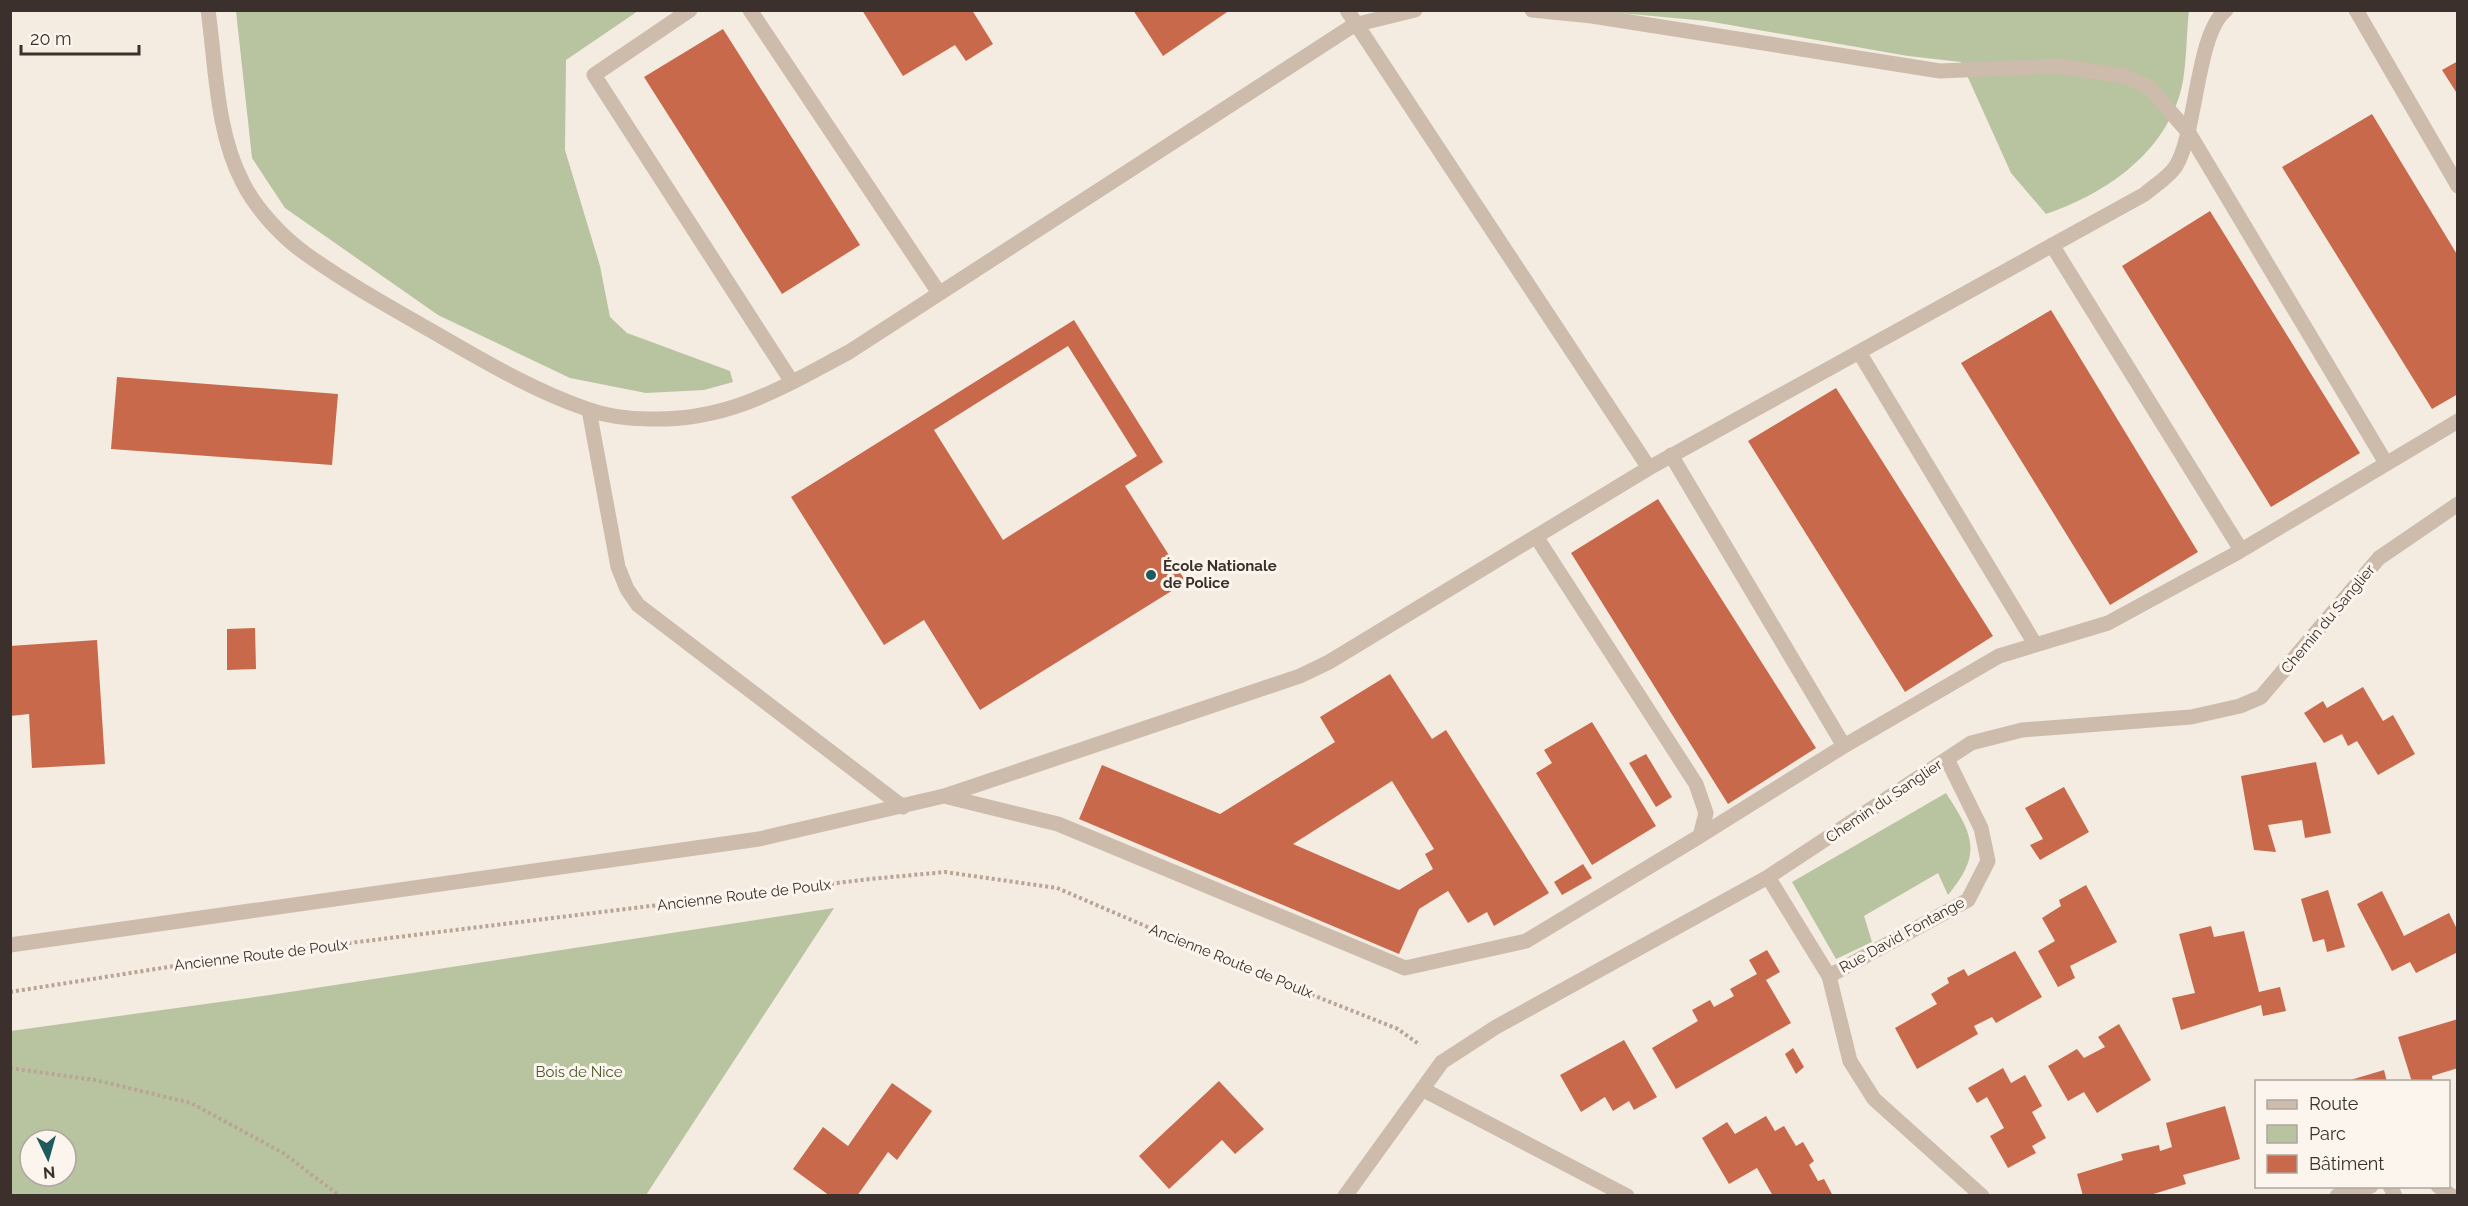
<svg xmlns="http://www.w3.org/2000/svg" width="2468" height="1206" font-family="Raleway,sans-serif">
	<rect width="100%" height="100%" fill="#f4ebe1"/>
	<path fill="#b8c4a0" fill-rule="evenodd" d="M236,11h402l-72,49 -1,90 35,116 10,51 17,16 103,38 3,11 -29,8 -58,3 -76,-15 -132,-63 -153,-107 -33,-50z
		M1597,11h592c-3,24 -2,64 -10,86 -19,60 -77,98 -133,117l-35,-41 -50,-111 -53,-6 -201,-35z
		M1946,793c27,42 37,60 2,102l-10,-22 -74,43 8,26 -36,17 -44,-77z
		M834,908l-188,287h-635v-164l259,-36zM30,1140h36v36h-36z"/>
	<path fill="#c8694b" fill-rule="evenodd" d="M862,10h110l21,34 -27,17 -11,-16 -52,31z
		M1133,10h97l-67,46z
		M723,29l137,216 -78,49 -138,-217z
		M2458,61v34l-16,-25z
		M2372,114l86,142v138l-26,15 -150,-242z
		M2210,211l150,242 -89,54 -149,-241z
		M2051,310l147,242 -88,53 -149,-242z
		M1074,320l89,142 -38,24 61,96 -206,128 -56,-90 -40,25 -93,-148zM1068,346l69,110 -134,84 -69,-110z
		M117,377l221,17 -6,71 -221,-16z
		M1836,388l157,248 -88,56 -157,-251z
		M1658,499l158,249 -88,56 -157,-251z
		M255,628l1,41 -29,1v-41z
		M97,640l8,124 -73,4 -3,-54 -19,2v-70z
		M1390,674l42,65 14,-9 103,163 -55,33 -7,-14 -19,11 -20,-32 -29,18 -20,45 -320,-135 23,-54 118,49 115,-72 -15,-25zM1392,781l42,68 -9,5 8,15 -34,21 -106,-46z
		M2363,687l20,34 10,-6 22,39 -37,21 -21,-34 -9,5 -6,-12 -18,9 -20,-30 19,-12 4,7z
		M1592,722l64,104 -64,39 -56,-92 16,-10 -8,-13z
		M1646,754l26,43 -16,10 -27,-44z
		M2316,762l15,71 -26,5 -3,-18 -34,5 8,27 -22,-2 -13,-74z
		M2064,787l25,45 -49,28 -10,-15 13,-6 -18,-31z
		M1583,864l9,14 -30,17 -8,-13z
		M2086,885l31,57 -47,24 5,12 -17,9 -20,-36 17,-10 -13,-23 19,-12 -2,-6z
		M2328,890l17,57 -18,5 -3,-13 -11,3 -12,-43z
		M2382,891l22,45 45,-23 9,18v21l-42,21 -6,-11 -18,9 -35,-67z
		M2211,926l3,11 30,-6 15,61 21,-5 6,24 -23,5 -2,-11 -80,25 -9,-32 23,-5 -16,-59z
		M1767,950l13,22 -14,8 25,43 -115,66 -24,-41 46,-27 -6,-11 18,-10 4,7 20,-11 -4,-7 27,-15 -8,-14z
		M2015,951l27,46 -46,26 -4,-6 -18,9 4,8 -61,35 -22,-41 42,-24 -6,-10 18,-11 -2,-5 17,-9 4,7z
		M2458,1019v49l-26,8 1,6h-21l-14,-45z
		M2119,1024l32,56 -54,33 -13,-21 -16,9 -20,-35 29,-17 7,9 21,-11 -7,-10z
		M1624,1040l33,57 -23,13 -5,-9 -16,10 -8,-14 -24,15 -21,-37z
		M1793,1048l11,19 -8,7 -11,-20z
		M2003,1068l8,15 14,-8 17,31 -10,6 14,26 -14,8 4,7 -28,15 -18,-32 14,-8 -17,-31 -10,6 -9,-15z
		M2384,1070l3,12h-40v-1z
		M1219,1081l45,48 -29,25 -13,-14 -53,49 -30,-33z
		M892,1083l40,28 -35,49 -9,-8 -31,44h-27l-37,-27 30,-42 25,19z
		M2225,1106l15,53 -57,16 3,9 -39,12h-64l-6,-22 46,-14 -2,-6 38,-9 1,6 12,-4 -6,-24z
		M1766,1116l9,15 9,-5 12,20 7,-4 11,19 -5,4 9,16 6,-2 9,17h-60l-16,-28 -28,16 -27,-46 25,-16 8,12z"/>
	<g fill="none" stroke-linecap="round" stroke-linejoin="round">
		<path stroke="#b9a596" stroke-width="4" stroke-dasharray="3 3" stroke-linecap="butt" d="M10,992l209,-33 651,-80 75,-7 112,16 165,71 176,70 22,16
			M10,1068l85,12 96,23 92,50 57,43"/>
		<path stroke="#cdbbac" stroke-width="15" d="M208,10c8,57 8,122 35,173 13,26 39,54 63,71 39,28 82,52 124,76 50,29 102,60 157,79 19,7 44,10 63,10 80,2 131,-31 199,-67l505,-327 61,-15
			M690,10l-96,65 198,307
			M750,10l189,283
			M1347,10l302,458
			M1532,10l60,6 348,55 118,-5 66,10 25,11 40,46 197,330
			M2356,10l102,176
			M2052,245l189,305
			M1859,352l176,292
			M589,410l29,157 9,22 11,16 265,202
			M1671,455l173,291 -144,90
			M1844,746l155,-90 109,-33 127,-69 223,-133
			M944,796l114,28 347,144 121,-27 174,-105 6,-23 -10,-29 -159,-246
			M10,945l749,-106 185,-43 356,-120 29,-14 320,-194 496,-274c9,-8 24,-17 31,-28 21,-35 20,-132 50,-156
			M1829,976l139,-76 20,-39 -7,-33 -34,-69"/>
		<path stroke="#cdbbac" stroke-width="15" d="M1768,877l61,99 21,85 24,38 108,97
			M1422,1089l205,107
			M2390,1186l5,10
			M2438,1186l14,10
			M1345,1196l97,-134 54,-35 272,-150 203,-134 51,-13 169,-13 49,-11 21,-9 118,-139 79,-54
			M2337,1196l34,-10"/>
	</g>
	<circle fill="#1f5a5e" stroke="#fbf5ee" stroke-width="2" cx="1151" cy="575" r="6"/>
	<g text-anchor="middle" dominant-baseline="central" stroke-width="6" stroke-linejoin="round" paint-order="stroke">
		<g font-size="15" font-weight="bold" fill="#3b302b" stroke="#fbf5ee" text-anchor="start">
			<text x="1163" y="566">École Nationale<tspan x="1163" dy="17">de Police</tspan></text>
		</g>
		<g font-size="15" fill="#3b302b" stroke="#fbf5ee">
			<text transform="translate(2328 619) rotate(-50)">Chemin du Sanglier</text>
			<text transform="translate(1884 801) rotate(-34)">Chemin du Sanglier</text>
			<text transform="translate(744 895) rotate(-7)">Ancienne Route de Poulx</text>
			<text transform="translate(1902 935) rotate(-29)">Rue David Fontange</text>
			<text transform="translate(261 955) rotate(-7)">Ancienne Route de Poulx</text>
			<text transform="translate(1231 961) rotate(22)">Ancienne Route de Poulx</text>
		</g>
		<g font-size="15" fill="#4a5a2e" stroke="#fbf5ee">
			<text x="579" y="1072">Bois de Nice</text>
		</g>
	</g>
	<rect width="2468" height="1206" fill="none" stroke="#3b302b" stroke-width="24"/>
	<rect x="2255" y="1080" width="195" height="108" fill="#fbf5ee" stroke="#aea6a0" stroke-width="1.5"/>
	<rect x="2267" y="1100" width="30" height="9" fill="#cdbbac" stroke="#aea6a0" stroke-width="1.5"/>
	<text x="2309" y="1110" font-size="18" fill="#3b302b">Route</text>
	<rect x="2267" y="1125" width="30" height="18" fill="#b8c4a0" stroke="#aea6a0" stroke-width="1.5"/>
	<text x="2309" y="1140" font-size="18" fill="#3b302b">Parc</text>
	<rect x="2267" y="1155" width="30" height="18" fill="#c8694b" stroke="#aea6a0" stroke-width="1.5"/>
	<text x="2309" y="1170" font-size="18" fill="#3b302b">Bâtiment</text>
	<g transform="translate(48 1158) rotate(175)"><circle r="28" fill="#fbf5ee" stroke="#aea6a0" stroke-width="1.5"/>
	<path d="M0-4.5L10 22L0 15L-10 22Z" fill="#1f5a5e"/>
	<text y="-9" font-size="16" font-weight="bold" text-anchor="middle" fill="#3b302b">N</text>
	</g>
	<path d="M21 45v9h118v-9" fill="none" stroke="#3b302b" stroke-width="3"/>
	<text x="30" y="45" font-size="18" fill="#3b302b" stroke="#fbf5ee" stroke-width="4.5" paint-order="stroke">20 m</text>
</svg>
